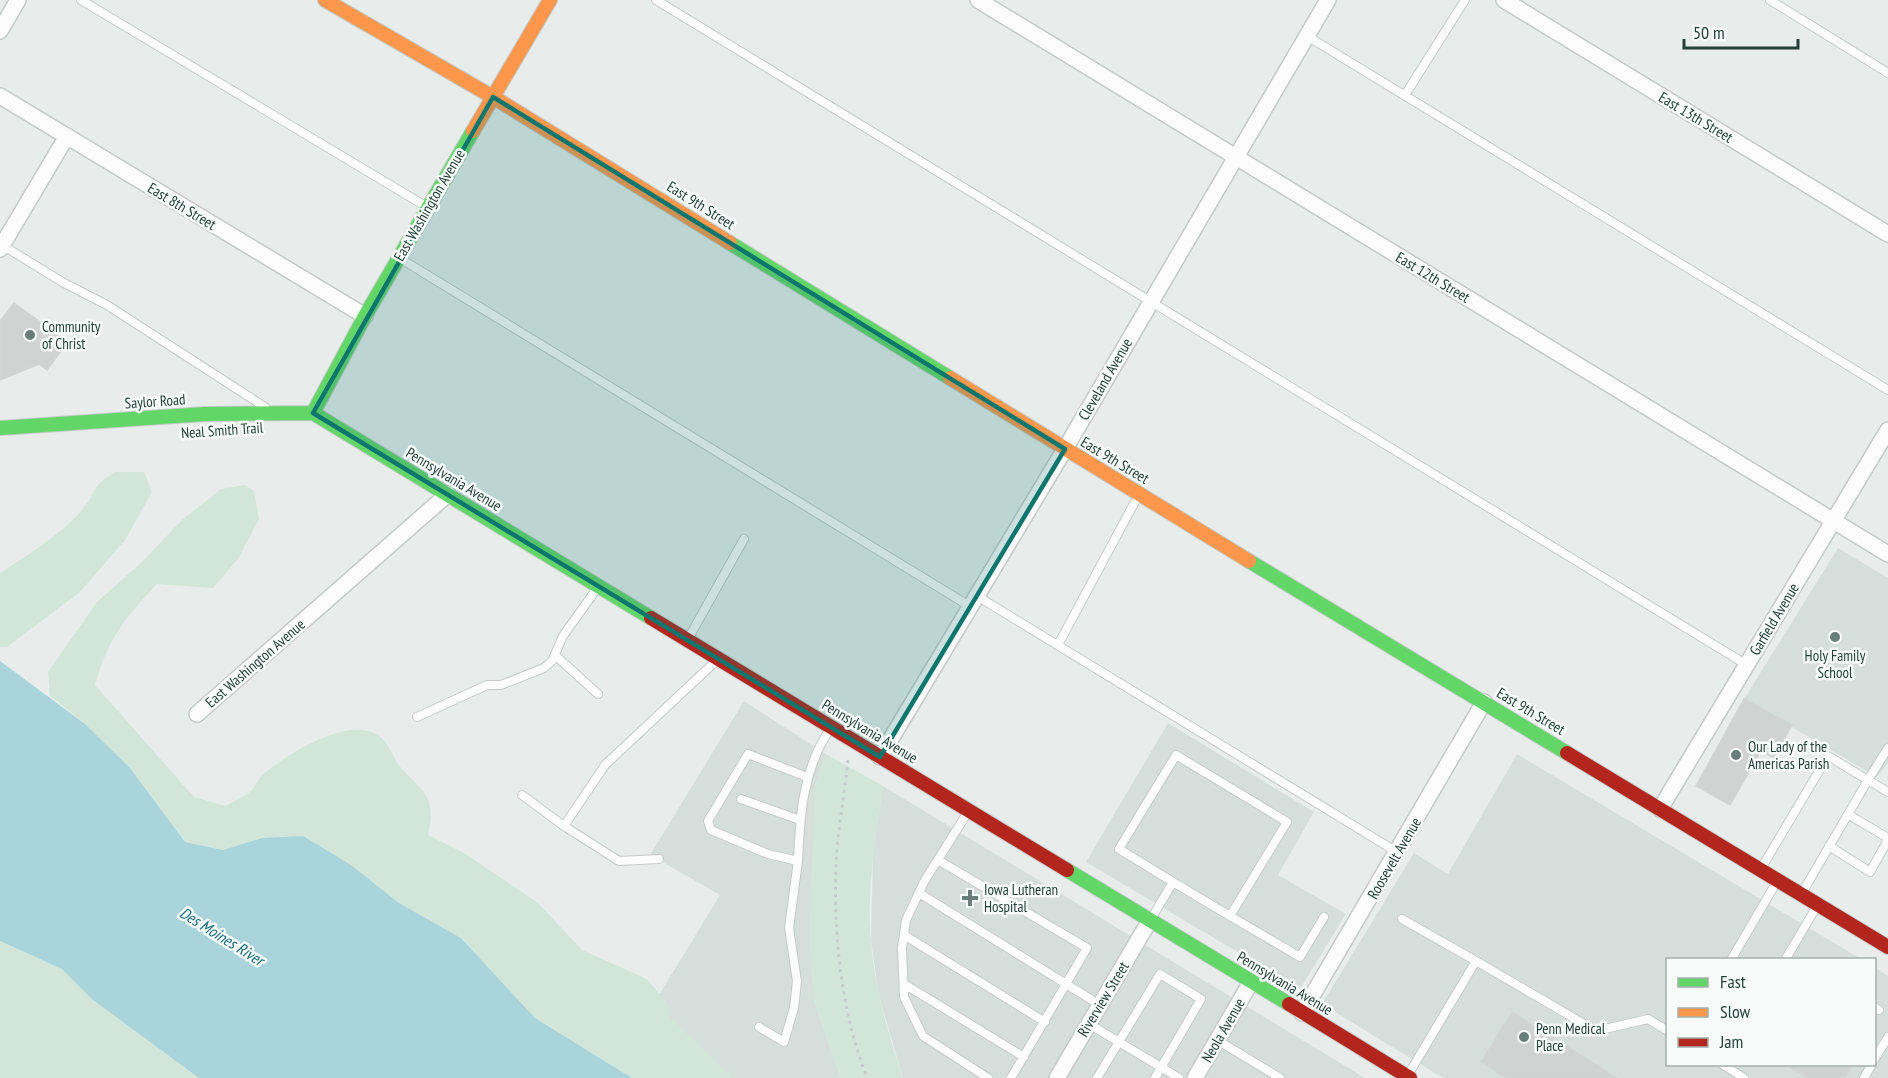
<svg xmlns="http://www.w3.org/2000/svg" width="1888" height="1078" font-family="'PT Sans Narrow',sans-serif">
	<rect width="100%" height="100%" fill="#e8edeb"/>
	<path fill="#d6dedb" d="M1838,548l50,30v185l-11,14 -133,-78z
		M744,701l82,53 -11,32 -1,214 27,78h-209l-17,-11 105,-172 -70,-40z
		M1168,723l146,89 -36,63 68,39 -46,75 -214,-127z
		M1517,754l344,205 -193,1v104h206l1,-96 13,8v102h-445l-121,-74 92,-151 34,21z
		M883,786l482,292h-462l-24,-82 -8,-55 2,-87z"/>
	<path fill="#d1e6d8" d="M115,472h29l8,20 -27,48 -45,52 -73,55h-7v-74c25,-16 63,-40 82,-63 15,-18 9,-24 33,-38z
		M245,485l9,6 5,28 -21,40 -25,29 -56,-4c-33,35 -49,55 -62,101l99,112 32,9c8,-5 20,-10 27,-17 3,-5 6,-11 10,-15 25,-20 84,-58 115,-39 11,7 15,24 24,34 24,26 34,27 26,66l36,18 74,50 44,47 65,29 21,25 2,13 62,61h-100l-97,-60 -74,-80 -62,-35 -48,-38 -89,-27 -39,12 -38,-8 -55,-74 -45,-44 -35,-28 -2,-24 49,-70 45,-40 39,-41 40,-32z
		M826,754l57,32c-7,51 -17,105 -12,157 4,46 17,91 32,135h-62l-27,-78 -5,-58 6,-156z
		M0,941l62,28 31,31 106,78h-199z"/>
	<path fill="#a9d4db" d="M0,661l85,63 45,44 55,74 38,8 39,-12 41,-2 48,29 48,38 62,35 74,80 97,60h-433l-106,-78 -31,-31 -62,-28z"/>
	<path fill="#cfd4d2" stroke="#d1d6d4" stroke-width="1.5" d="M14,303l54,39 -21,28 -8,-6 -39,16v-59z
		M1744,699l48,26 -18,33 -13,-7 -31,54 -34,-19z
		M1512,1012l105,66h-111l-25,-16z
		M1786,1065h67l-8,13h-37z"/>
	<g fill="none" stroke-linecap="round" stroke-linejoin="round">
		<defs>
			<path id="lane" d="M81,0l346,207
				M656,0l1091,665
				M1770,0l118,73
				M1307,36l581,354
				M1405,95l60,-95
				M2,245l62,38 43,22 158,102
				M401,259l570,348
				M977,596l420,256
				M688,639l56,-100
				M1058,645l80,-149
				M555,655l43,39
				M417,717l70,-32h14l43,-17 8,-7 11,-25 35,-49
				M1888,748l-20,32 20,12
				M807,777l-59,-23 -40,67 3,9 57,24 30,7c2,-47 5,-92 32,-132
				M522,795l42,31
				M741,799l59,21
				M968,812l-43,68 -19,40 -4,28 2,49 19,39 65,42
				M1849,815l39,23
				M1829,846l41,26 18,-32
				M659,859l-40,2 -55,-35 41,-61 112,-105
				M938,860l149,88 -76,130
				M1762,867l66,-111 40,24 -66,113
				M919,893l181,112
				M1230,916l70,41 24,-40
				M1151,919l22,-37 -54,-33 57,-94 111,67 -57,94 -57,-34
				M1402,919l74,42
				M904,935l141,87
				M1731,960l45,-77
				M1785,960l32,-54
				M904,984l120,73
				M1874,1007l5,3
				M1089,1024l90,54
				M759,1027l25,15 10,-34 3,-27 -8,-53 9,-67
				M1217,1040l63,38
				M1874,1060l14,-23
				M1722,1064l22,14
				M1408,1075l68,-114 120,70 52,-12 20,12
				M1097,1078l63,-104 41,25 -46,79
				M1864,1078l8,-14"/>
			<path id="street" d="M978,0l910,554
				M1504,0l384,234
				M0,31l18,-31
				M0,96l365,220
				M0,249l67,-113
				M197,714l251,-220
				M880,757l185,-308 263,-449
				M1660,809l228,-379
				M1302,1013l182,-311
				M1057,1078l93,-158
				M1195,1078l56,-96"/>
			<path id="fast" d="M730,243l220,135
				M313,413l338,205
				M313,413l52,-97 108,-185
				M0,428l205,-14 108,-1
				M1249,561l318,192
				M1067,870l222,134"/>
			<path id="slow" d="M325,0l168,97 237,146
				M473,131l77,-131
				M950,378l299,183"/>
			<path id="jam" d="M651,618l416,252
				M1567,753l321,194
				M1289,1004l121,74"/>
		</defs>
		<use href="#lane" stroke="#c5cac8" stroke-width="10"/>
		<use href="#street" stroke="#c5cac8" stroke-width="18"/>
		<use href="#fast" stroke="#c3cbc8" stroke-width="16"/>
		<use href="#slow" stroke="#c3cbc8" stroke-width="16"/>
		<use href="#jam" stroke="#c3cbc8" stroke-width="16"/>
		<path stroke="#c3ccca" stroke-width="3" stroke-dasharray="3 4.5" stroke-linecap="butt" d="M848,760c-3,29 -8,58 -11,87 -5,78 2,157 30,231"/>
		<use href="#lane" stroke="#fcfcfc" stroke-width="8"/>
		<use href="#street" stroke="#fcfcfc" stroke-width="15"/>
		<use href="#fast" stroke="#63d668" stroke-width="14"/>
		<use href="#slow" stroke="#ff974d" stroke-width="14"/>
		<use href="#jam" stroke="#b3261e" stroke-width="14"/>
	</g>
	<path fill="#0f766e" fill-opacity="0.2" stroke="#0f766e" stroke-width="4.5" stroke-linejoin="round" d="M493,97l572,352 -185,308 -567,-344z"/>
	<g fill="#697e78" stroke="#f7fbf9" stroke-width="2">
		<circle cx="30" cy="335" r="6"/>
		<circle cx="1835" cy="637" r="6"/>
		<circle cx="1736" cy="755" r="6"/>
		<path d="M967 889h6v6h6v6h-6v6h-6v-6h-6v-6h6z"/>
		<circle cx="1524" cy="1037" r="6"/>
	</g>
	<g text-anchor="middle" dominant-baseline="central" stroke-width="5" stroke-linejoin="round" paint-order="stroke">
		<g font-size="15" fill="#24423a" stroke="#f7fbf9">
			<text transform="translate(1696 117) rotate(31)">East 13th Street</text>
			<text transform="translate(429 205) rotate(-60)">East Washington Avenue</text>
			<text transform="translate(701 205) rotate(32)">East 9th Street</text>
			<text transform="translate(182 206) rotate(31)">East 8th Street</text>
			<text transform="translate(1433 277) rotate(31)">East 12th Street</text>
			<text transform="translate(1105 379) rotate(-60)">Cleveland Avenue</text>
			<text transform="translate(155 401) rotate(-4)">Saylor Road</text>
			<text transform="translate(222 430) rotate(-4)">Neal Smith Trail</text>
			<text transform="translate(1115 460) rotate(31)">East 9th Street</text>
			<text transform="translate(454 479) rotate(31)">Pennsylvania Avenue</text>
			<text transform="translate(1774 619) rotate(-59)">Garfield Avenue</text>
			<text transform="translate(255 663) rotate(-41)">East Washington Avenue</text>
			<text transform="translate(1531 711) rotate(31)">East 9th Street</text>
			<text transform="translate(870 731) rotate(31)">Pennsylvania Avenue</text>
			<text transform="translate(1394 858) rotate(-60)">Roosevelt Avenue</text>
			<text transform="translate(1285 983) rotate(31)">Pennsylvania Avenue</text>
			<text transform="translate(1103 999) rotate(-59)">Riverview Street</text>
			<text transform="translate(1223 1030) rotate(-60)">Neola Avenue</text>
		</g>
		<g font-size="15" fill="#24423a" stroke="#f7fbf9" text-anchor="start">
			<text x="42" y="326">Community<tspan x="42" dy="17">of Christ</tspan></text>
			<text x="1835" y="655" text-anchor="middle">Holy Family<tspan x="1835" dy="17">School</tspan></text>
			<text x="1748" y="746">Our Lady of the<tspan x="1748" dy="17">Americas Parish</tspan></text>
			<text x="984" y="889">Iowa Lutheran<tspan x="984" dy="17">Hospital</tspan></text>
			<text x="1536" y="1028">Penn Medical<tspan x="1536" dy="17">Place</tspan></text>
		</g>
		<g font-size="16" font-style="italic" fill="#1c6f80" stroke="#f7fbf9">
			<text transform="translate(222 936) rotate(32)">Des Moines River</text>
		</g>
	</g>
	<rect x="1666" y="958" width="210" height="108" fill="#f7fbf9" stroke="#a3b1ad" stroke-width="1.5"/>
	<rect x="1678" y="978" width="30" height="9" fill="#63d668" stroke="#a3b1ad" stroke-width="1.5"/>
	<text x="1720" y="988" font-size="18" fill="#24423a">Fast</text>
	<rect x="1678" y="1008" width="30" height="9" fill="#ff974d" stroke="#a3b1ad" stroke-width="1.5"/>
	<text x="1720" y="1018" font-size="18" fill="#24423a">Slow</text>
	<rect x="1678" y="1038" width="30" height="9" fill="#b3261e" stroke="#a3b1ad" stroke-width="1.5"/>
	<text x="1720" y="1048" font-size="18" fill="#24423a">Jam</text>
	<path d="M1684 39v9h114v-9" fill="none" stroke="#24423a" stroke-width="3"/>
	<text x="1693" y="39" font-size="18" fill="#24423a" stroke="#f7fbf9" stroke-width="4.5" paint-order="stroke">50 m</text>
</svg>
